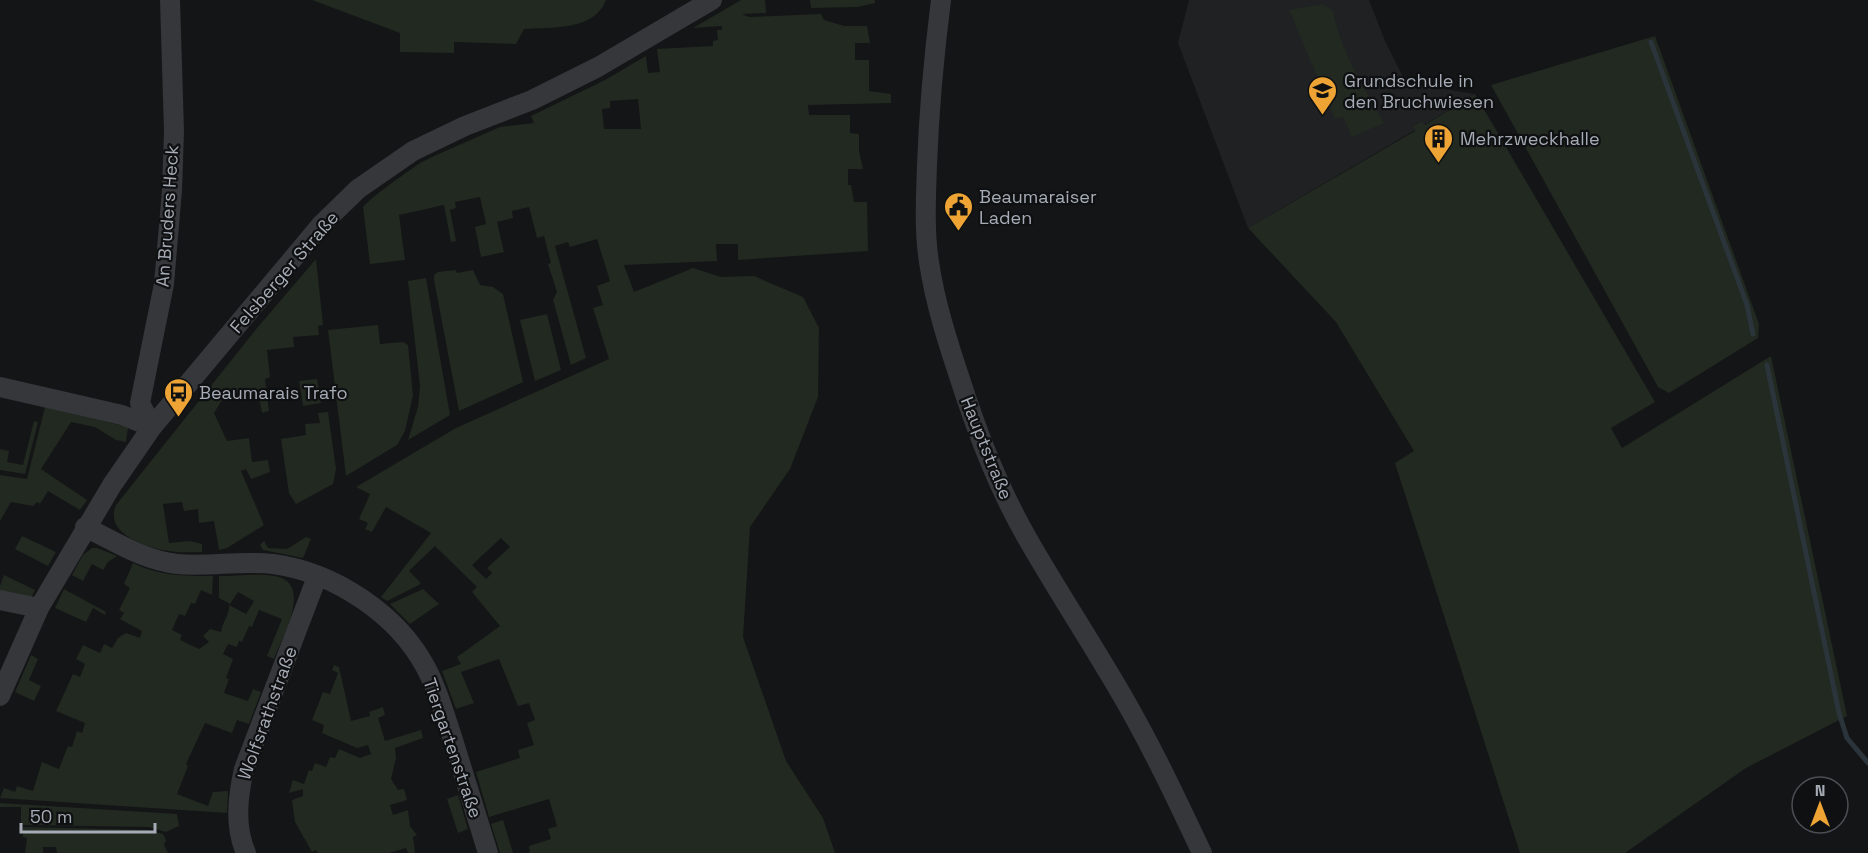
<svg xmlns="http://www.w3.org/2000/svg" width="1868" height="853" font-family="'Space Grotesk',sans-serif">
	<rect width="100%" height="100%" fill="#141516"/>
	<path fill="#202123" d="M1189,0h180l16,41 21,42 69,11 -51,31 -2,-4 -9,5 2,4 -167,98 -70,-185z"/>
	<path fill="#212921" fill-rule="evenodd" d="M312,0h294c-11,31 -55,27 -82,29l-8,15 -62,-2v11l-54,-1v-19z
		M741,0h24l1,13 -24,1 7,3 72,-3 3,6 20,6h23l3,17h-15v17h14v31l22,3v9l-83,2 1,10h41v18l9,1v17l4,18h-15v16h3l3,17h13l1,49 -130,9v-16h-22l1,17 -93,4 10,27 59,-24 28,9 33,-1 49,21 16,31 -1,69 -28,72 -40,58 -7,110 43,124 37,57 12,35h-308l3,-1 -1,-6 22,-7 -3,-10 9,-3 -8,-27 -60,18 -13,-45 44,-14 -2,-8 16,-5 -7,-22 8,-3 -6,-17 -11,3 -19,-47 -38,13 13,31 -18,6 -14,-38 19,-7 -4,-7 43,-31 -28,-34 5,-5 -42,-41 -26,25 12,12 -2,2 -32,16 -6,-4 50,-64 -45,-26 -14,25 -7,-3 3,-6 -9,-4 11,-25 -14,-7 100,-59 153,-69 -16,-51 10,-3 -6,-19 13,-5 -13,-42 -27,8 -2,-5 -13,4 31,112 -15,7 -18,-65 4,-8 -9,-28 3,-1 -7,-27 -7,2 -8,-31 -17,4 1,7 -16,4 7,30 -23,5 -6,-30 11,-3 -6,-27 -25,5 1,6 -6,2 6,31 -5,1 -7,-37 -45,10 6,45 -35,4 -7,-57 9,-9 21,-16 27,-19 14,-7 66,-29 34,-4 -3,-7 74,-36 41,-24 2,17 12,-1 -3,-23 56,-3v-5l5,-1 -1,-10h5v-4l-29,2zM638,99l3,30h-37l-2,-20 8,-1v-7zM501,538l9,9 -23,21 5,5 -6,6 -14,-14z
		M810,0h65v3l-17,4 -47,1z
		M1323,4l10,7c8,41 31,76 51,112l-32,14 -9,-20 -8,2 -46,-109z
		M1655,36l104,288 -1,14 -89,55 -11,-6 -167,-302z
		M1475,94l180,308 -44,26 11,20 149,-92 76,360 -101,52 -121,85h-105l-125,-390 19,-12 -78,-129 -88,-94 167,-97 -2,-5 9,-5 3,4z
		M316,259l7,66 -5,1 1,9 -26,2 1,10 -27,3 3,27 -5,2 4,32 -7,2 -4,-23 -33,5 -11,18 13,28 22,-3 3,24 16,-2 2,12 -19,7 -5,-10 -5,2 23,54 -37,23 -8,2 -5,-29 -15,2 -1,-14 -14,2 -2,-9 -19,2 6,39 21,-2 12,3v8c-11,0 -22,1 -33,-1 -22,-3 -66,-18 -53,-46l141,-177z
		M456,270l1,3 16,-3 7,15 13,2 10,7 20,88 -64,29 -25,-131v-5l4,-3z
		M426,278l24,137 -42,25 10,-33 2,-21 -12,-105z
		M547,314l14,56 -26,11 -15,-61z
		M378,325l2,19 23,-2 5,3 5,50 -8,36 -8,14 -51,31 -18,-146z
		M317,379l4,24 -18,3 -4,-25z
		M45,407l83,20 -2,15 -10,-2 -21,-13 -24,-5 -30,47 46,31 -7,10 -32,-19 -8,13 -3,-2 -4,4 -22,-4 -11,19v-46l27,4z
		M328,412l8,57 -3,15 -37,20 -7,-11 -8,-54 25,-4 -1,-11 15,-1 -2,-10z
		M34,421l4,1 -13,52 -25,-4v-21l9,2 -2,11 16,3z
		M22,536l34,16 -8,14 -33,-17z
		M306,537l5,2 -8,19 -40,-8 -3,-5 4,-4 4,7 19,1z
		M92,548h5l20,8 -9,6 -5,8 -11,-6 -9,17 -11,-6 11,-20z
		M133,563c26,13 52,13 80,13l-1,19 -11,-5 -6,14 -4,-1 -6,13 -6,-2 -7,16 10,5 -2,5 19,9 10,-7 -6,-6 7,-7 11,3c1,-10 9,-17 8,-27l17,9 8,-13 -16,-9 -8,12 -11,-6v-22c18,0 38,-3 56,0 39,7 7,61 -1,83l-7,-3 15,-37 -23,-9 -7,17 -3,-1 -7,16 -3,-1 -2,6 -9,-3 -5,10 10,5 -7,19 3,1 -5,14 24,8 5,-12 8,3 -12,32 -12,-4 -5,13 -27,-10 -19,41 2,2 -11,28 31,12 5,-14 15,-1 -1,22 -227,-15 4,-10 11,4 2,-6 16,5 9,-29 17,7 9,-23 4,1 5,-16 5,2 3,-10 -29,-12 17,-37 7,3 5,-13 -9,-5 7,-14 17,8 4,-9 8,4 6,-10 8,-5 14,5 2,-7 -22,-12 4,-6 -5,-3 11,-22 -6,-4z
		M4,575l31,15 -5,10 -30,-7v-7z
		M64,589l42,23 -1,3 -12,-7 -7,14 -31,-14z
		M423,589l16,15 -29,20 -20,-20z
		M31,655l7,4 -9,21 12,6 -7,15 -19,-9z
		M334,665l5,2 12,54 19,-5 -1,-4 14,-5 2,8 -7,3 7,23 36,-11 2,8 -28,10 1,10 -5,21 7,11 6,-1 3,11 -17,5 3,10 15,-5 2,16 7,9 -4,2 2,16h-7l-2,-5 -17,5h-71l-2,-3 -4,2 -17,-30 -3,-22 11,-4v-7l-14,4 4,-13 11,4 5,-14 3,1 3,-8 11,4 4,-10 5,1 4,-9 21,9 11,-4 -3,-9 -11,3 -35,-15 2,-8 -12,-5 11,-28 7,2 8,-21 -6,-3z
		M458,795l10,34 -10,4 -11,-34z
		M0,803l177,11 2,12 -13,6 -17,-5 -128,-2v-18h-21z
		M503,820l10,33h-13l-9,-29z
		M23,827l125,3 15,4 3,6 -2,5 4,8h-111l-1,-6h-13v6h-18l2,-15 -4,-1z"/>
	<g fill="none" stroke-linecap="round" stroke-linejoin="round">
		<path stroke="#2b343a" stroke-width="5" d="M1651,42l96,263 6,29
			M1767,365l72,348 8,25 21,25"/>
		<path stroke="#36373b" stroke-width="20" d="M941,0c-7,55 -12,110 -14,165 -1,32 -3,65 2,97 6,41 19,81 32,120 18,56 39,110 69,161 30,52 63,102 93,154 29,50 54,103 79,156
			M0,387l122,28 30,12
			M152,427l-12,-24 24,-119 8,-94 2,-59 -4,-131
			M85,527c29,14 60,34 92,37 32,3 64,-4 96,0 60,8 124,49 153,104 12,22 19,48 27,72 12,38 23,75 35,113
			M0,600l39,8
			M0,696l39,-88 73,-123 40,-58 169,-202 37,-36 55,-38 52,-25 67,-26 66,-33 114,-67
			M246,853c-12,-27 -8,-57 -2,-84l73,-192"/>
	</g>
	<defs>
		<symbol id="school-pin" viewBox="-11 -11 22 30"><path d="M0 17L-7.5 6A9.5 9.5 0 1 1 7.5 6Z" fill="#eea435" stroke="#0f1011"/><path d="M0-5L7-2L0 1L-7-2ZM-4 1L0 2.5L4 1V4Q0 6-4 4Z" fill="#111"/></symbol>
		<symbol id="building-pin" viewBox="-11 -11 22 30"><path d="M0 17L-7.5 6A9.5 9.5 0 1 1 7.5 6Z" fill="#eea435" stroke="#0f1011"/><path d="M-4-6H4V6H1V3H-1V6H-4ZM-2.5-4.3h1.7v1.8h-1.7ZM.8-4.3h1.7v1.8H.8ZM-2.5-1h1.7V.8h-1.7ZM.8-1h1.7V.8H.8Z" fill="#111"/></symbol>
		<symbol id="civic-pin" viewBox="-11 -11 22 30"><path d="M0 17L-7.5 6A9.5 9.5 0 1 1 7.5 6Z" fill="#eea435" stroke="#0f1011"/><path d="M-.6-6.5H3V-4.5H.6V-3L4-1V1h2V6H-6V1h2V-1L-.6-3ZM-1.2 2.5V6h2.4V2.5Z" fill="#111"/></symbol>
		<symbol id="bus-pin" viewBox="-11 -11 22 30"><path d="M0 17L-7.5 6A9.5 9.5 0 1 1 7.5 6Z" fill="#eea435" stroke="#0f1011"/><path d="M-5-6H5V4H4V6H2V4H-2V6H-4V4H-5ZM-3.5-4V0h7V-4ZM-3.5 1.2v1.5H-2V1.2ZM2 1.2v1.5H3.5V1.2Z" fill="#111"/></symbol>
	</defs>
	<g fill-rule="evenodd">
		<use href="#school-pin" x="1306" y="74" width="33" height="45"/>
		<use href="#building-pin" x="1422" y="122" width="33" height="45"/>
		<use href="#civic-pin" x="942" y="190" width="33" height="45"/>
		<use href="#bus-pin" x="162" y="376" width="33" height="45"/>
	</g>
	<g text-anchor="middle" dominant-baseline="central" stroke-width="4.5" stroke-linejoin="round" paint-order="stroke">
		<g font-size="18" fill="#a6acb6" stroke="#0f1011" text-anchor="start">
			<text x="1344" y="80">Grundschule in<tspan x="1344" dy="21">den Bruchwiesen</tspan></text>
			<text x="1460" y="138">Mehrzweckhalle</text>
			<text x="979" y="196">Beaumaraiser<tspan x="979" dy="21">Laden</tspan></text>
			<text x="199" y="392">Beaumarais Trafo</text>
		</g>
		<g font-size="18" fill="#a6acb6" stroke="#0f1011">
			<text transform="translate(167 216) rotate(-86)">An Bruders Heck</text>
			<text transform="translate(284 272) rotate(-49)">Felsberger Straße</text>
			<text transform="translate(987 448) rotate(68)">Hauptstraße</text>
			<text transform="translate(267 713) rotate(-70)">Wolfsrathstraße</text>
			<text transform="translate(453 748) rotate(71)">Tiergartenstraße</text>
		</g>
	</g>
	<g transform="translate(1820 805)"><circle r="28" fill="#0f1011" stroke="#4b4e53" stroke-width="1.5"/>
	<path d="M0-4.5L10 22L0 15L-10 22Z" fill="#eea435"/>
	<text y="-9" font-size="16" font-weight="bold" text-anchor="middle" fill="#a6acb6">N</text>
	</g>
	<path d="M21 823v9h134v-9" fill="none" stroke="#a6acb6" stroke-width="3"/>
	<text x="30" y="823" font-size="18" fill="#a6acb6" stroke="#0f1011" stroke-width="4.5" paint-order="stroke">50 m</text>
</svg>
